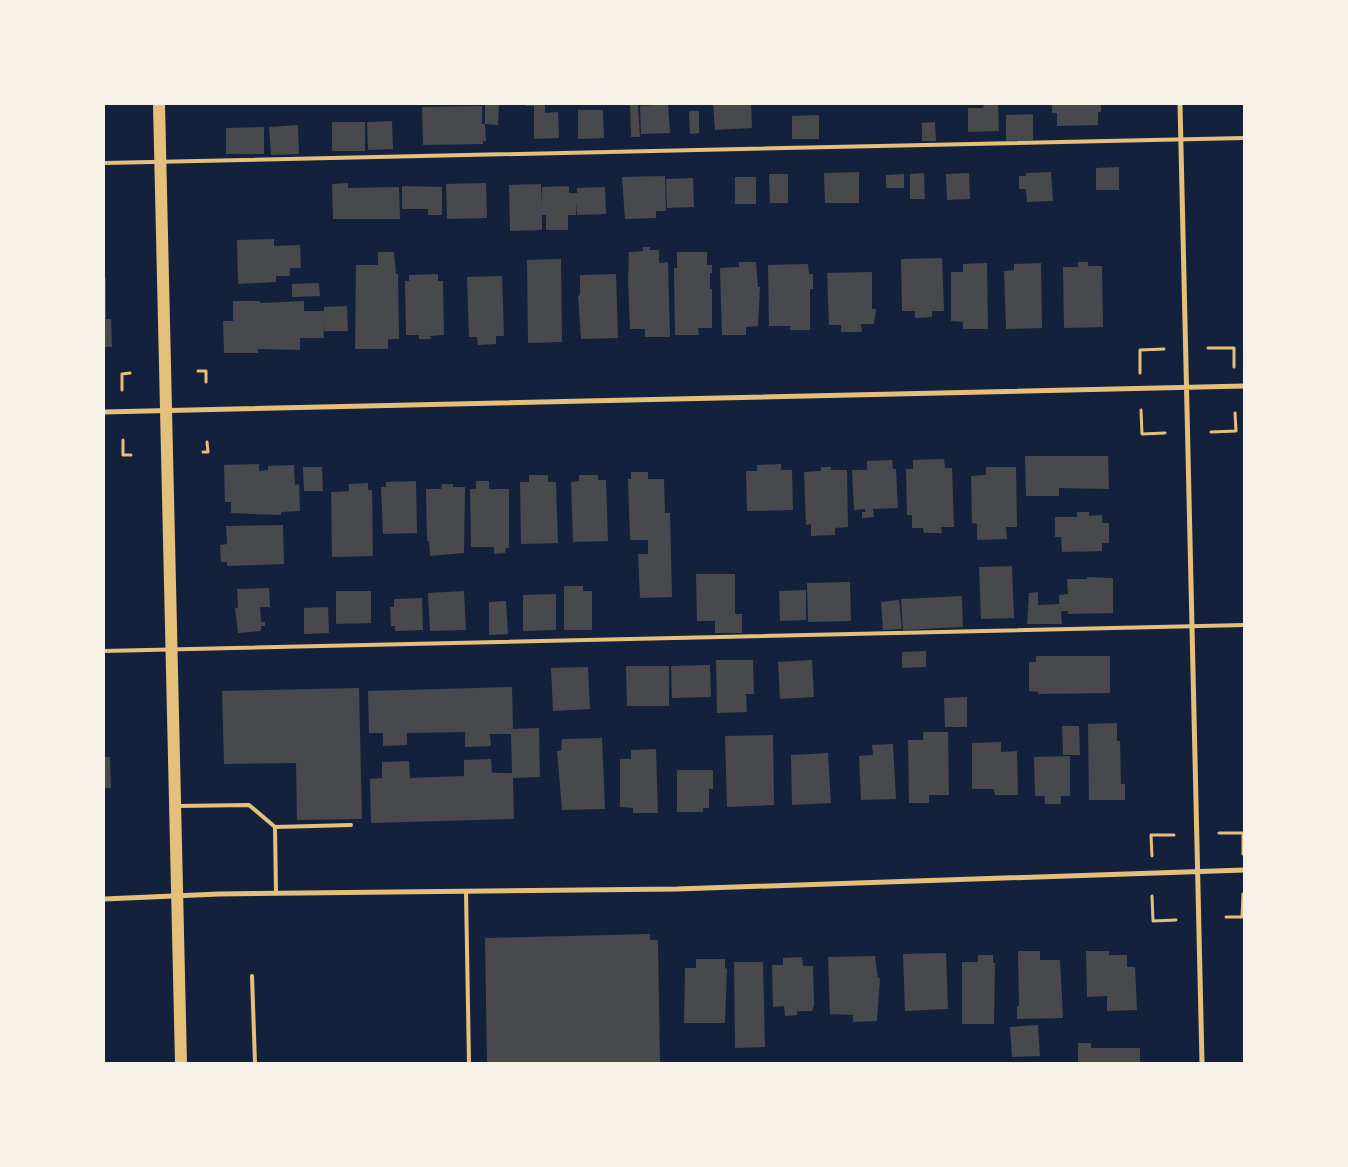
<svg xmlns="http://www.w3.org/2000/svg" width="1348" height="1167" font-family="Inter,sans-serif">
	<rect width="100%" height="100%" fill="#14213d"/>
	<path fill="#48494c" d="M526,104h19v9l13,-1 1,26 -25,1v-33h-8z
		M630,104h8l2,33h-9z
		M668,104l2,29 -29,1 -1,-28z
		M713,104h38l1,24 -37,2z
		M984,104h14l1,27 -31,1v-24h15z
		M1052,104h49v8h-3v13l-41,1v-13h-5z
		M485,105h14l-1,20 -13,-1z
		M482,106v18h3l1,17h-3v3l-60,1 -1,-38z
		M578,110h25l1,28 -26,1z
		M689,111h10v22l-9,1z
		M1033,114v26l-27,1v-26z
		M819,115v24h-27v-23z
		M392,121l1,28 -25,1 -1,-28z
		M332,122h33v29h-33z
		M935,122l1,19h-14v-18z
		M298,125l1,29 -28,1 -2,-28z
		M264,127v27h-38v-26z
		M1119,167v23h-23v-22z
		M859,172v31h-34l-1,-30z
		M1051,172l2,29 -26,1 -1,-13h-7v-13h7v-3z
		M924,173l1,26h-15v-25z
		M969,173l1,26 -23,1 -1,-26z
		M769,174h19v29h-18z
		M904,174v14h-18v-13z
		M665,176l1,35h-10v7l-31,1 -3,-42z
		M735,177h21v27h-21z
		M693,178l1,29 -27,1 -1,-29z
		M348,183v5l51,-1 1,32h-67l-1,-35z
		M486,183l1,35 -40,1 -1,-35z
		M541,184v22l1,-19 27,-1v7h8v-5l28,-1 1,27 -29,1 -1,-14v14h-8v15h-22v-15h-4v15l-32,1 -1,-46z
		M402,186l40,1v28h-14v-6h-26z
		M274,239v7l26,-1 1,23h-11v8h-14v6l-38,2 -1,-44z
		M643,247h7v3h9v13l9,-1 2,75h-25v-8h-15l-2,-48 1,-29 14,-1z
		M378,252h16l2,22h2l1,65h-11v10h-33l1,-84h22z
		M677,252h30v13h5v8h-2v16h2v39h-14l1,7h-24l-1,-67h3z
		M942,258l2,53h-12v6l-17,1v-7h-13l-1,-52z
		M561,259l1,83 -34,1 -1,-83z
		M739,262h17l2,25h2l-2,39 -12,1v8h-24l-2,-67 19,-1z
		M1078,262h10v4h14l1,61 -39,1 -1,-61h15z
		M987,263l1,66h-25v-7l-12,-1v-49h12v-8z
		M1041,263l1,65 -36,1 -2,-58 10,-1v-6z
		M808,264l1,10h4v15h-3v41h-20v-4h-21l-1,-61z
		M872,272v37h4l-2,15h-13l1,8h-21v-7h-12l-2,-52z
		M438,274v7h5l1,54 -14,1 1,3h-12v-4h-13l-1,-54h4v-6z
		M616,274l2,64 -37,1 -3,-43 2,-1v-20z
		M502,276l2,60h-8v8l-18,1 -1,-8h-8l-2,-60z
		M104,278h2v41h5l1,28h-8z
		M319,283l1,13 -28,1v-13z
		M233,301h27v2l44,-2v10h20v-4l23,-1 1,25h-24l-1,-15 1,22h-24v12l-42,-1v4h-34l-1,-32h10z
		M1025,456h83l1,33 -50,-1v8h-33z
		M944,459l1,9h7l2,59h-13l1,6h-18l-1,-5h-11v-13h-5l-1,-46h7v-9z
		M892,460l1,9h3l2,39 -25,1 1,8 -12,1v-6h3v-3l-11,1 -2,-40h15v-9z
		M259,464v7l9,-1v-4l26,-1 1,20 4,-1 1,27 -19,1v3l-50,-2v-11h-6l-1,-37z
		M781,464v6h11l1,40 -46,1 -1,-40h11v-6z
		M303,467h19l1,24h-19z
		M821,467h10v3h16l1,57 -13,1v7l-24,1v-12l-5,1 -2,-53 17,-1z
		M986,467h30l1,60h-11l1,12 -30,1v-16l-5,-1 -1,-47 15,-1z
		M631,472h17v7h16l1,34h5l2,84 -32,1 -2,-44h10v-14h-18l-2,-61h3z
		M529,475h19v7h8l2,61 -37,1 -1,-62h9z
		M579,475h19v5h8l2,61 -35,1 -2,-60 8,-1z
		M416,481l1,52 -34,1 -2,-47h5v-5z
		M476,481h13v8h20v59h-3l-1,5 -11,1v-7h-23l-1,-58h6z
		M368,483v7h4l1,66 -41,1 -1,-65 18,-1v-7z
		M442,484h11v3h12l-1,66 -34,3 -1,-15h-2l-1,-52h15z
		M1077,512h12v4l13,-1v8h7v20h-7v8l-40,1 -1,-15h-6v-20h22z
		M283,525l1,39 -57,2v-4h-6l-1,-17 7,-1 -1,-18z
		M1012,566l2,52 -33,1 -2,-52z
		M696,574h39v40h7v19h-27v-12h-18z
		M1087,577l26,1v35l-45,1v-3h-7l1,13h-35l2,-31 9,-1v13l21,-1v-9l9,-1 -1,-15h20z
		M850,582l1,39 -43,1 -1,-39z
		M564,586h19v5h9v39h-28z
		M269,588l1,19h-10l1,15h4v4h-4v5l-23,2 -3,-25h3l-1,-19z
		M806,590v30l-26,1 -1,-30z
		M336,591h35v32l-35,1z
		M464,591l2,39 -36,1 -2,-38z
		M556,594v36l-33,1v-36z
		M962,596l1,31 -60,3 -2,-31z
		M422,598l1,32 -28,1v-5h-4l-1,-19h4v-8z
		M899,600l3,29 -19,1 -2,-28z
		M506,601l2,33 -19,1v-33z
		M328,607l1,26 -25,1v-26z
		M926,651v16l-24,1v-16z
		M1036,656h74v37l-72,1v-2l-9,-1v-29h7z
		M716,660h37l1,34h-8l1,18 -30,1z
		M812,660l2,37 -34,2 -2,-37z
		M710,665l1,32 -39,1 -1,-32z
		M626,666h43v40h-42z
		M588,667l2,42 -37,2 -2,-43z
		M512,687l1,42 26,-1 1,49 -27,1 1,41 -143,4 -1,-44 12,-1v-16l27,-1 1,17 54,-2v-16l27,-1 1,14h20l-1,-39h-21l1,12 -26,1v-15l-58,1v12l-24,1v-13h-14l-1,-42z
		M359,688l3,131 -65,1 -1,-57 -72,1 -2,-73z
		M967,697v30h-22l-1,-29z
		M1117,723v18h3l1,43h4v16h-36l-1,-76z
		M1062,726h17l1,29h-17z
		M923,732h25l1,63h-20v8h-20l-1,-63h15z
		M773,735l1,70 -47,2 -2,-71z
		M602,738l3,71 -43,1 -5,-59h4l1,-12z
		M1001,742v10l16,-1 1,44h-23l-1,-6h-22v-46z
		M893,744l3,55 -35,1 -2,-44 14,-1 -1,-10z
		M656,749l2,64h-25v-5l-13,-1v-48h11v-9z
		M828,753l3,50 -39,2 -1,-50z
		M1070,756v40h-9v8h-16v-8h-10l-1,-39z
		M104,757h6l1,31h-7z
		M677,770h36v19h-4v19h-6v4h-26z
		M650,934v6h8l2,123h-173l-2,-125z
		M1018,951h22v9h20l3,58 -46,1v-13h2z
		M1086,951h23v4h18v12h8l2,43 -30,1v-15l-20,1z
		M946,953l2,56 -43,2 -2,-57z
		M978,955h15v8h2l-1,61h-32v-62h16z
		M875,956l3,22h2l-3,43 -24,1v-7l-23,-1 -2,-57z
		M802,957l1,9h10l1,39 -2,6h-15v4l-12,1 -1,-10 -11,1 -1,-42h11v-7z
		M696,959h29v10l2,-1 -2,55h-41l1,-55h11z
		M734,962h29l2,85 -30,1z
		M1038,1025l2,31 -28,1 -2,-30z
		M1078,1043h13v5h49v15h-62z"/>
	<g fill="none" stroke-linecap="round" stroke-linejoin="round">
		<path stroke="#e5c07b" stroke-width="3" d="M1208,348h26v19
			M198,371h8v11
			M1140,373v-23l24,-1
			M122,390v-16l8,-1
			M1141,410l1,24 23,-1
			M1211,432l25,-1 -1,-18
			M123,440v15h8
			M203,452h5l-1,-10
			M1219,833h24v21
			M1152,856l-1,-21h23
			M1152,896l1,25 23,-1
			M1226,917h16l1,-23"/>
		<path stroke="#e5c07b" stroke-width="4" d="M104,163l1140,-25
			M104,651l1140,-26
			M177,806l72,-1 26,22 1,66
			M275,827l76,-2
			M466,892l3,171
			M252,976l3,87"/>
		<path stroke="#e5c07b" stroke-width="5" d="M1180,104l22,959
			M104,412l1140,-26
			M104,899l115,-5 458,-5 567,-19"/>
		<path stroke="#e5c07b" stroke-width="12" d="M159,104l22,959"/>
	</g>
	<rect width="1348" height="1167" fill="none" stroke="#f6f1e7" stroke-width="210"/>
</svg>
